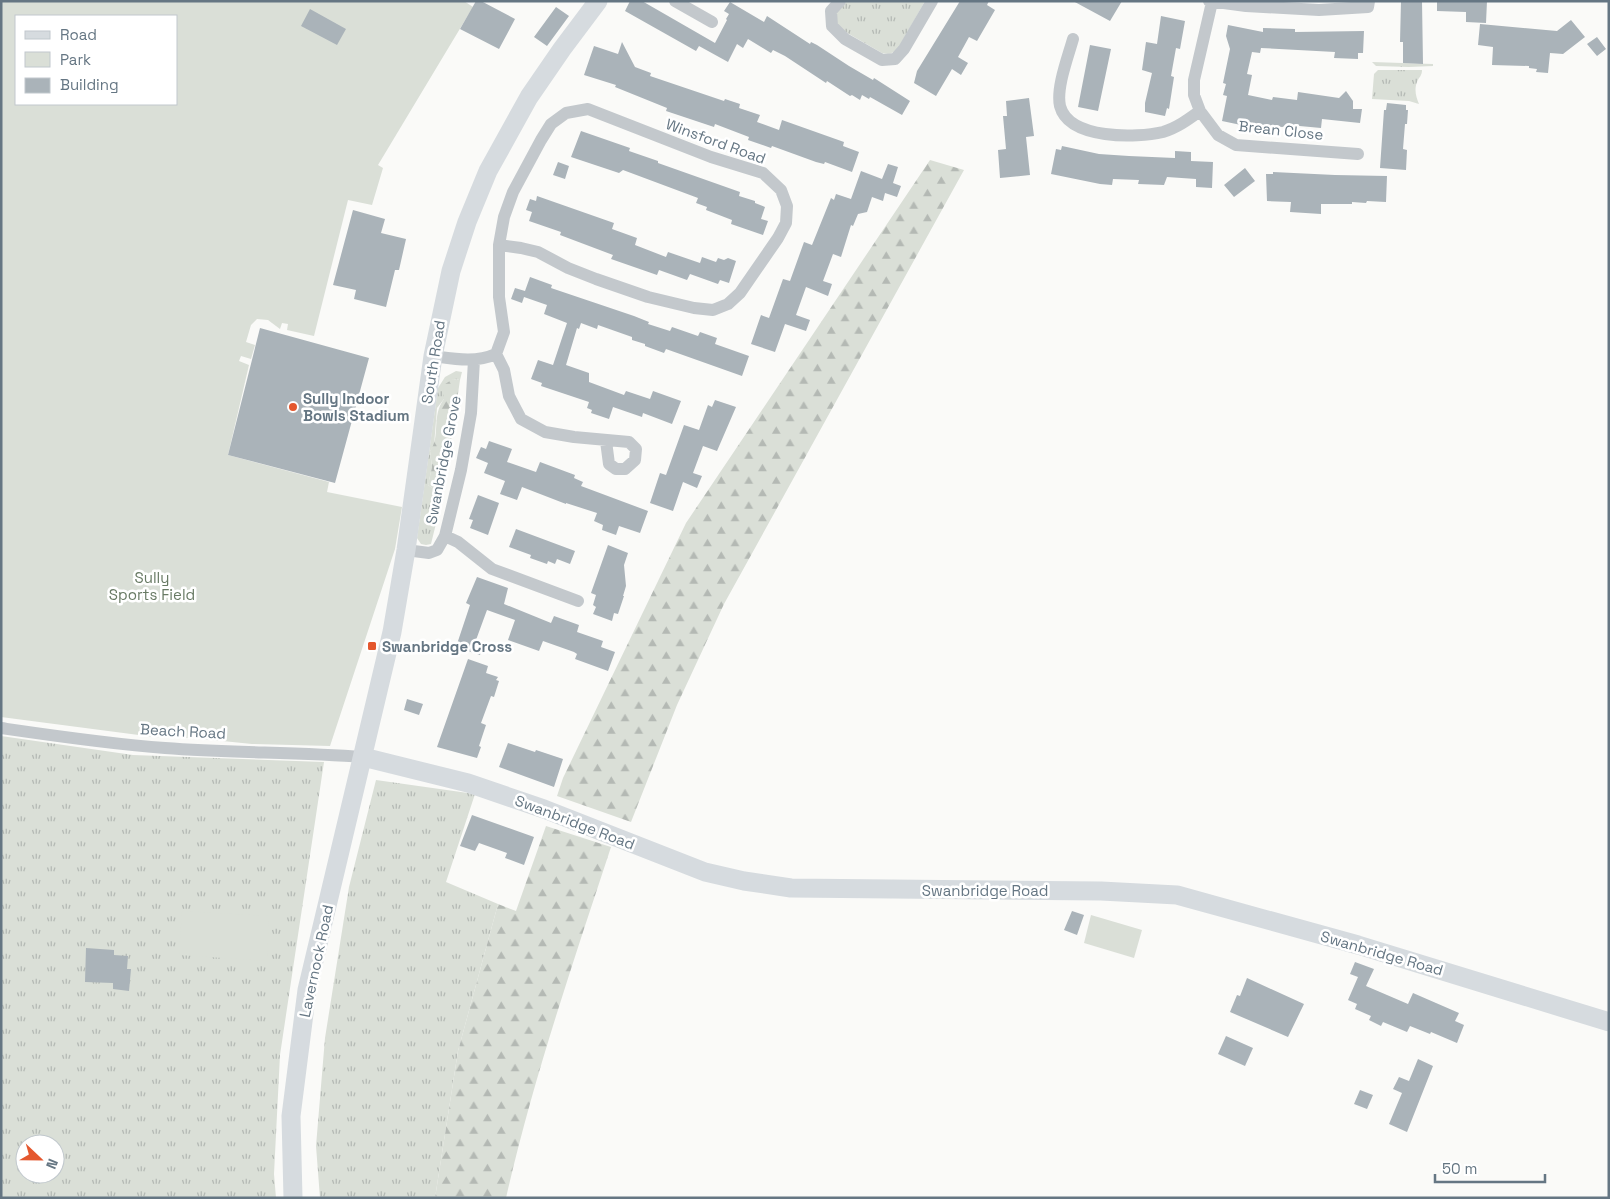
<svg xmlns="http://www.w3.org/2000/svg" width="1610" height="1199" font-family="'Space Grotesk',sans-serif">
	<defs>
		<pattern id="grass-tufts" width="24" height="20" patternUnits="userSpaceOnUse" patternTransform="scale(1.25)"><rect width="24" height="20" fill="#dadfd7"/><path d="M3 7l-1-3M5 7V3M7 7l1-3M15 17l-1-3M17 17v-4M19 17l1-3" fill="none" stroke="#b4b9b4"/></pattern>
		<pattern id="forest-firs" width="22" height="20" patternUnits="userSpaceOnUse" patternTransform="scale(1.25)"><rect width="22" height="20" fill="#dadfd7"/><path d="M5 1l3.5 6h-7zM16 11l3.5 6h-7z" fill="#b4b9b4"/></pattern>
	</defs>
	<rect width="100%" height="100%" fill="#fafaf8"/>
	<path fill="url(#grass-tufts)" fill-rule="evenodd" d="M847,1h78l-26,46c-5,6 -9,8 -17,6l-40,-23 -5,-6 -1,-11z
		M1372,62l61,2v2l-24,1 -33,-1z
		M1378,70h44c0,6 -3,7 -5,12 -3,8 -1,15 2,22l-10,-3 -37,-2 2,-25z
		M456,371l6,1 -2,8 -7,-1 -9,20 -7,9 -3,38 -4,5 2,16 -4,18 15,10 -12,49 -5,1 -5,-1 -4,-6 21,-150 7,-11z
		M1,736l132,19 191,7 -44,293 -6,119 2,24h-275zM25,1144h30v30h-30z
		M376,780l99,14 -29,88 52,22 -40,147 -23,147h-115l-4,-52 9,-108 24,-151z"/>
	<path fill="url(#forest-firs)" d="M930,160l34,10 -240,434 -47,101 -46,117 -74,-26 6,-18 123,-255z
		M453,379l7,1 -17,115 -15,-10 4,-18 -2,-16c11,-14 1,-35 14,-52l-2,-13z
		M546,826l65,21c-38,116 -78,232 -105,351h-71l23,-147 40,-147 18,7z"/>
	<path fill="#dadfd7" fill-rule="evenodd" d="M1,1h463l9,6 -95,158 5,3 -11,37 -24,-5 -34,136 -27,-6 1,-6 -6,-1 -2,6 -12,-9 -11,-1 -6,6 -5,17 9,3 -4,14 -10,-3 -2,5 10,4 -21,90 101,27 -2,10 75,15 -7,42 -65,197 -78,-2 -59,-6 -39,-1 -153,-20zM16,16h160v88h-160z
		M182,911l87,5 -2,45 -88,-6z
		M1091,915l51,15 -8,28 -50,-15z"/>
	<path fill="#aab3b9" d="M476,1h5l34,18 -16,30 -39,-20z
		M630,1h12l73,42 12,-23 -1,-1 3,-5 -5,-3 6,-9 34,20 3,-6 43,28 1,-2 6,3 32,21 24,14 1,-2 36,23 -8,14 -32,-18 -1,2 -7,-4 -2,5 -8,-5 -2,1 -23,-15 -1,2 -41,-27 -12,-6 -2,3 -23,-14 -5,9 -6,-4 -9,18 -29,-16 -3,5 -71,-40z
		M960,1h29l-2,4 8,5 -18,31 -8,-4 -11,20 10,6 -7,12 -9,-6 -16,27 -22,-13 3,-12z
		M1073,1h49l-12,20z
		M1401,1h21l1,63 -20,-1v-21h-3z
		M1437,1h50l-1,22 -20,-1v-10l-29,-1z
		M556,7l13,9 -22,30 -13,-9z
		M310,9l36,20 -9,16 -36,-19z
		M1161,16l24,5 -5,28 -4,-1 -5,28 3,1 -5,32 -2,-1 -2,8 -20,-4v-9l7,-30 -10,-3 4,-28 11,2z
		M1571,20l14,17 -22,17 -13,-1 -2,20 -12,-1 1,-3 -8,-1v-2l-37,-1 1,-18 -15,-2 2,-21 77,7z
		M1228,25l35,7v-4l32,1v3l69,-1 -1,22h-5v6l-24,-1 1,-6 -74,-4 -1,5 -8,-1 -5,22 5,1 -4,20 24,5 1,-3 24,3 1,-8 41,6 7,-7 7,10v8h9l-2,14 -38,-4 -1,9 -32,-3v1l-7,1 -41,-4v2l-19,-4 5,-25 -4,-1 3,-11 -3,-1 7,-34 -4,-13z
		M1597,37l9,12 -9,7 -10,-12z
		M622,42l13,25 16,6 -1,3 74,25 1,-2 15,5 -1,4 21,7 -3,7 22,8 3,-10 62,22 -1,4 16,6 -7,20 -27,-10 -1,2 -8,-2 -44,-16 -1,2 -23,-8 1,-3 -34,-13 -1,3 -48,-16 1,-3 -52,-21 1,-2 -32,-10 10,-29 24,8z
		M1090,45l21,4 -13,62 -20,-4z
		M1029,98l5,38 -8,1 4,38 -30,3 -2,-28 8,-1 -3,-33h4l-1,-15z
		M1387,103l19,2v5h2l-1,14h-2l-2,25 4,1 -1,20 -26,-2 4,-58h2z
		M581,131l49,17 -1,3 29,10v2l82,29 -1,4 16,5v2l10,4 -4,12 7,2 -5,14 -32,-11 1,-4 -26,-10 1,-3 -11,-4 2,-5 -75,-28 -4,3 -48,-16z
		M1062,146l37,8 30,2 46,2v-7l16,1v9l22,1 -1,26 -16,-1v-8l-29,-2 -3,8 -26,-1 1,-4 -26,-1 -1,6 -12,-1 -49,-10 5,-25 5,1z
		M558,162l11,4 -4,13 -12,-4z
		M888,164l10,3 -5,16 8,3 -4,11 -12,-4 -2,8 -11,-4 -5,15 -9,2 -5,12 -2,-1 -10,32 -8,-3 -10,27 9,3 -4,12 -22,-9 -10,28 14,5 -4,11 -21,-7 -10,28 -24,-8 10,-29 8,3 14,-39 7,2 14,-39 8,3 19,-47 3,2 2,-6 15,5 10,-28 21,8z
		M1245,168l10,13 -21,16 -10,-12z
		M1273,172l62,3 52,1 -1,26 -19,-1 -1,2 -14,-1v2h-31v10l-31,-2 1,-10 -24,-1 -1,-27h7z
		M537,196l77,27 -2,6 25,9 -2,7 31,12 2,-5 32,11 2,-6 14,5 2,-4 6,2 4,-2 8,3 -7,22 -9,-3 -2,4 -28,-10 -3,6 -28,-10 -2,5 -46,-16 2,-4 -53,-20 1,-3 -32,-11 3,-9 -6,-2 4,-11 6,2z
		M353,210l32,9 -4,14 25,6 -7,31h-4l-9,37 -32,-8 2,-9 -23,-5z
		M530,277l22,8 -1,3 83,28 15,6 -1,2 22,7 2,-4 26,9 2,-4 17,6 -2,6 34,12 -7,20 -76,-27 -2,4 -19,-7v-2l-13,-4v-3l-34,-12 -1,4 -16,-6 -2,6 -2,-1 -11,37 23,8v9l35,13 2,-4 24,8 3,-8 28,10 -9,23 -29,-11 -1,4 -29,-10 -4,12 -18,-6 1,-3 -5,-2 2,-6 -48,-16 1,-3 -11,-4 7,-19 15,5 14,-42 -23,-9 3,-9 -23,-8 -2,6 -11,-4 4,-11 10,3z
		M260,328l109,30 -34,125 -107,-28z
		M715,400l21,7 -19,44 -14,-5 -10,27 9,3 -5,12 -14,-6 -10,29 -23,-8 10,-30 6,2 18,-50 15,5 9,-25 4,2z
		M489,441l23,8 -5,13 29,10 4,-10 35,13 -1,3 9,4 -2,4 67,25 -8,22 -21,-7 -3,9 -14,-5 1,-5 -9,-4 3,-8 -31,-10v1l-44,-17 -5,13 -17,-6 5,-13 -21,-8 4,-10 -12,-5 5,-11 5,2z
		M478,495l21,8 -11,32 -18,-7 3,-8 -4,-1z
		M516,529l59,22 -5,13 -13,-5 -2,5 -7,-3 -1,3 -17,-6 1,-3 -22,-8z
		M608,545l20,8 -4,12 2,21 -3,10h1l-6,18 -4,-1 -2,8 -19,-7 3,-7 -3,-2 3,-10 -5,-2z
		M477,577l31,11 -4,16 47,19 3,-7 25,9 -2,7 26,9 -2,6 14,5 -7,19 -33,-12 2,-5 -3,-2 -31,-11 -4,10 -31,-11 7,-20 -28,-10 -11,30 8,3 -4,12 -24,-8 14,-42 -4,-2z
		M468,659l20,7 -2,7 12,4 -2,3 3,1 -5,16 -3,-1 -10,27 5,2 -7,21 2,1 -4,11 -40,-11z
		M407,699l16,5 -4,11 -15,-5z
		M508,743l27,9 1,-2 27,9 -9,28 -55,-20z
		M472,815l62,22 -10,28 -19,-7 2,-5 -28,-10 -4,8 -15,-5z
		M1072,911l12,4 -7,20 -13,-5z
		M86,948l28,2v5l14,1 -1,13h4l-2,22 -16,-2v-6l-28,-1z
		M1355,962l19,7 -8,17 42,18 5,-11 46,20 -4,8 9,4 -7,18 -26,-11 -1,2 -20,-8 -3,6 -24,-10 -2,4 -12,-6 2,-4 -16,-7 2,-5 -9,-4 10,-23 -8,-3z
		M1247,978l57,26 -16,33 -58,-25 7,-17 3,1z
		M1226,1036l27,12 -8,18 -27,-12z
		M1418,1059l15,7 -26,66 -18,-8 13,-31 -9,-4 6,-12 10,4z
		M1360,1090l13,5 -6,14 -13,-5z"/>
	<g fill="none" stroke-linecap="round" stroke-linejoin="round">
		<path stroke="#c3c8cc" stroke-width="12" d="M675,1l37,21
			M840,1l-9,10 1,15 13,13 37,21 13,-1 9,-10 28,-48
			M1209,1l37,5 73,4 49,-3 1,-6
			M1073,39c-5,18 -17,49 -13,67 9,34 77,32 103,26 14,-4 26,-13 37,-21l18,24 18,10 122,9
			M1200,111l-6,-16v-15l18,-78
			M496,354l8,16 5,26 12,23 24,13 29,5 55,5 7,7 -1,11 -10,9h-9l-7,-5 -3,-23
			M433,356c22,3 43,7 63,-2l8,-22 -5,-35v-52l5,-28 9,-25 28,-52 10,-16 15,-11 22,-4 123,48 52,16 18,17 6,16 -1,17 -8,15 -38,55 -12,11 -15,6 -19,-2 -46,-11 -52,-18 -28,-11 -30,-16 -17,-4 -22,-3
			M445,536l16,-66 10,-57 3,-53
			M406,550l23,3 8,-3 8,-14 13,6 34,27 86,32
			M1,728c55,8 109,16 164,20 66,5 132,4 198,9"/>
		<path stroke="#d6dbdf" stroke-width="19" d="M363,757l105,26 76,26 161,63 39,9 47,7 310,3 76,4 181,50 251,77
			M293,1198l-2,-82 16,-126 85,-358 14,-82 27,-194 18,-85 16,-49 21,-51 41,-74 33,-48 36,-48"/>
	</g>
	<g fill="#e4572e" stroke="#fff" stroke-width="2">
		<circle cx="293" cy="407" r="5"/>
		<rect x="367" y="641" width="10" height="10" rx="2.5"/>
	</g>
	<g text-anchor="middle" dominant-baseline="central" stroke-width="5" stroke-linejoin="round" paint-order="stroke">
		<g font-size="15" fill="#657683" stroke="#fff">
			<text transform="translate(1281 130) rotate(6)">Brean Close</text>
			<text transform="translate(716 141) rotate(20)">Winsford Road</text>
			<text transform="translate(433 362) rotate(-81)">South Road</text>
			<text transform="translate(443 460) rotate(-79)">Swanbridge Grove</text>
			<text transform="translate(183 731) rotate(3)">Beach Road</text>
			<text transform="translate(575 822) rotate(21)">Swanbridge Road</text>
			<text x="985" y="890">Swanbridge Road</text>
			<text transform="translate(1382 953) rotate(16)">Swanbridge Road</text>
			<text transform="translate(316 961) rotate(-78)">Lavernock Road</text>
		</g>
		<g font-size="15" font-weight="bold" fill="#657683" stroke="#fff" text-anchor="start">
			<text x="303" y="398">Sully Indoor<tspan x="303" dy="17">Bowls Stadium</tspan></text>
			<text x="382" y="646">Swanbridge Cross</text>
		</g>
		<g font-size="15" fill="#687a64" stroke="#fff">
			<text x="152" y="577">Sully<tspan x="152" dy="17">Sports Field</tspan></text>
		</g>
	</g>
	<rect width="1610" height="1199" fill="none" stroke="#657683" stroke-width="5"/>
	<rect x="15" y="15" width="162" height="90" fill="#ffffff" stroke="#c1c8cd"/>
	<rect x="25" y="31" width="25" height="8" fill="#d6dbdf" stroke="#c1c8cd"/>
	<text x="60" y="40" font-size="15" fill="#657683">Road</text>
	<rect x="25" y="52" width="25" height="15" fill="#dadfd7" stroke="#c1c8cd"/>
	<text x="60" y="65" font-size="15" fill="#657683">Park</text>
	<rect x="25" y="78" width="25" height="15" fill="#aab3b9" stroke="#c1c8cd"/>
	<text x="60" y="90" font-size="15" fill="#657683">Building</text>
	<g transform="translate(40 1159) rotate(112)"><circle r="24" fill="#ffffff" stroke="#c1c8cd"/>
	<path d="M0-4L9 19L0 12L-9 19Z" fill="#e4572e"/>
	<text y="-8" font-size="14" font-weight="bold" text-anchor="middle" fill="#657683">N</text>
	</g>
	<path d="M1435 1174v8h110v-8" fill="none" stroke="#657683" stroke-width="2.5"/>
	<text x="1442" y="1174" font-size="15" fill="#657683" stroke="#ffffff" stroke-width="4" paint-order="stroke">50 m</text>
</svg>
